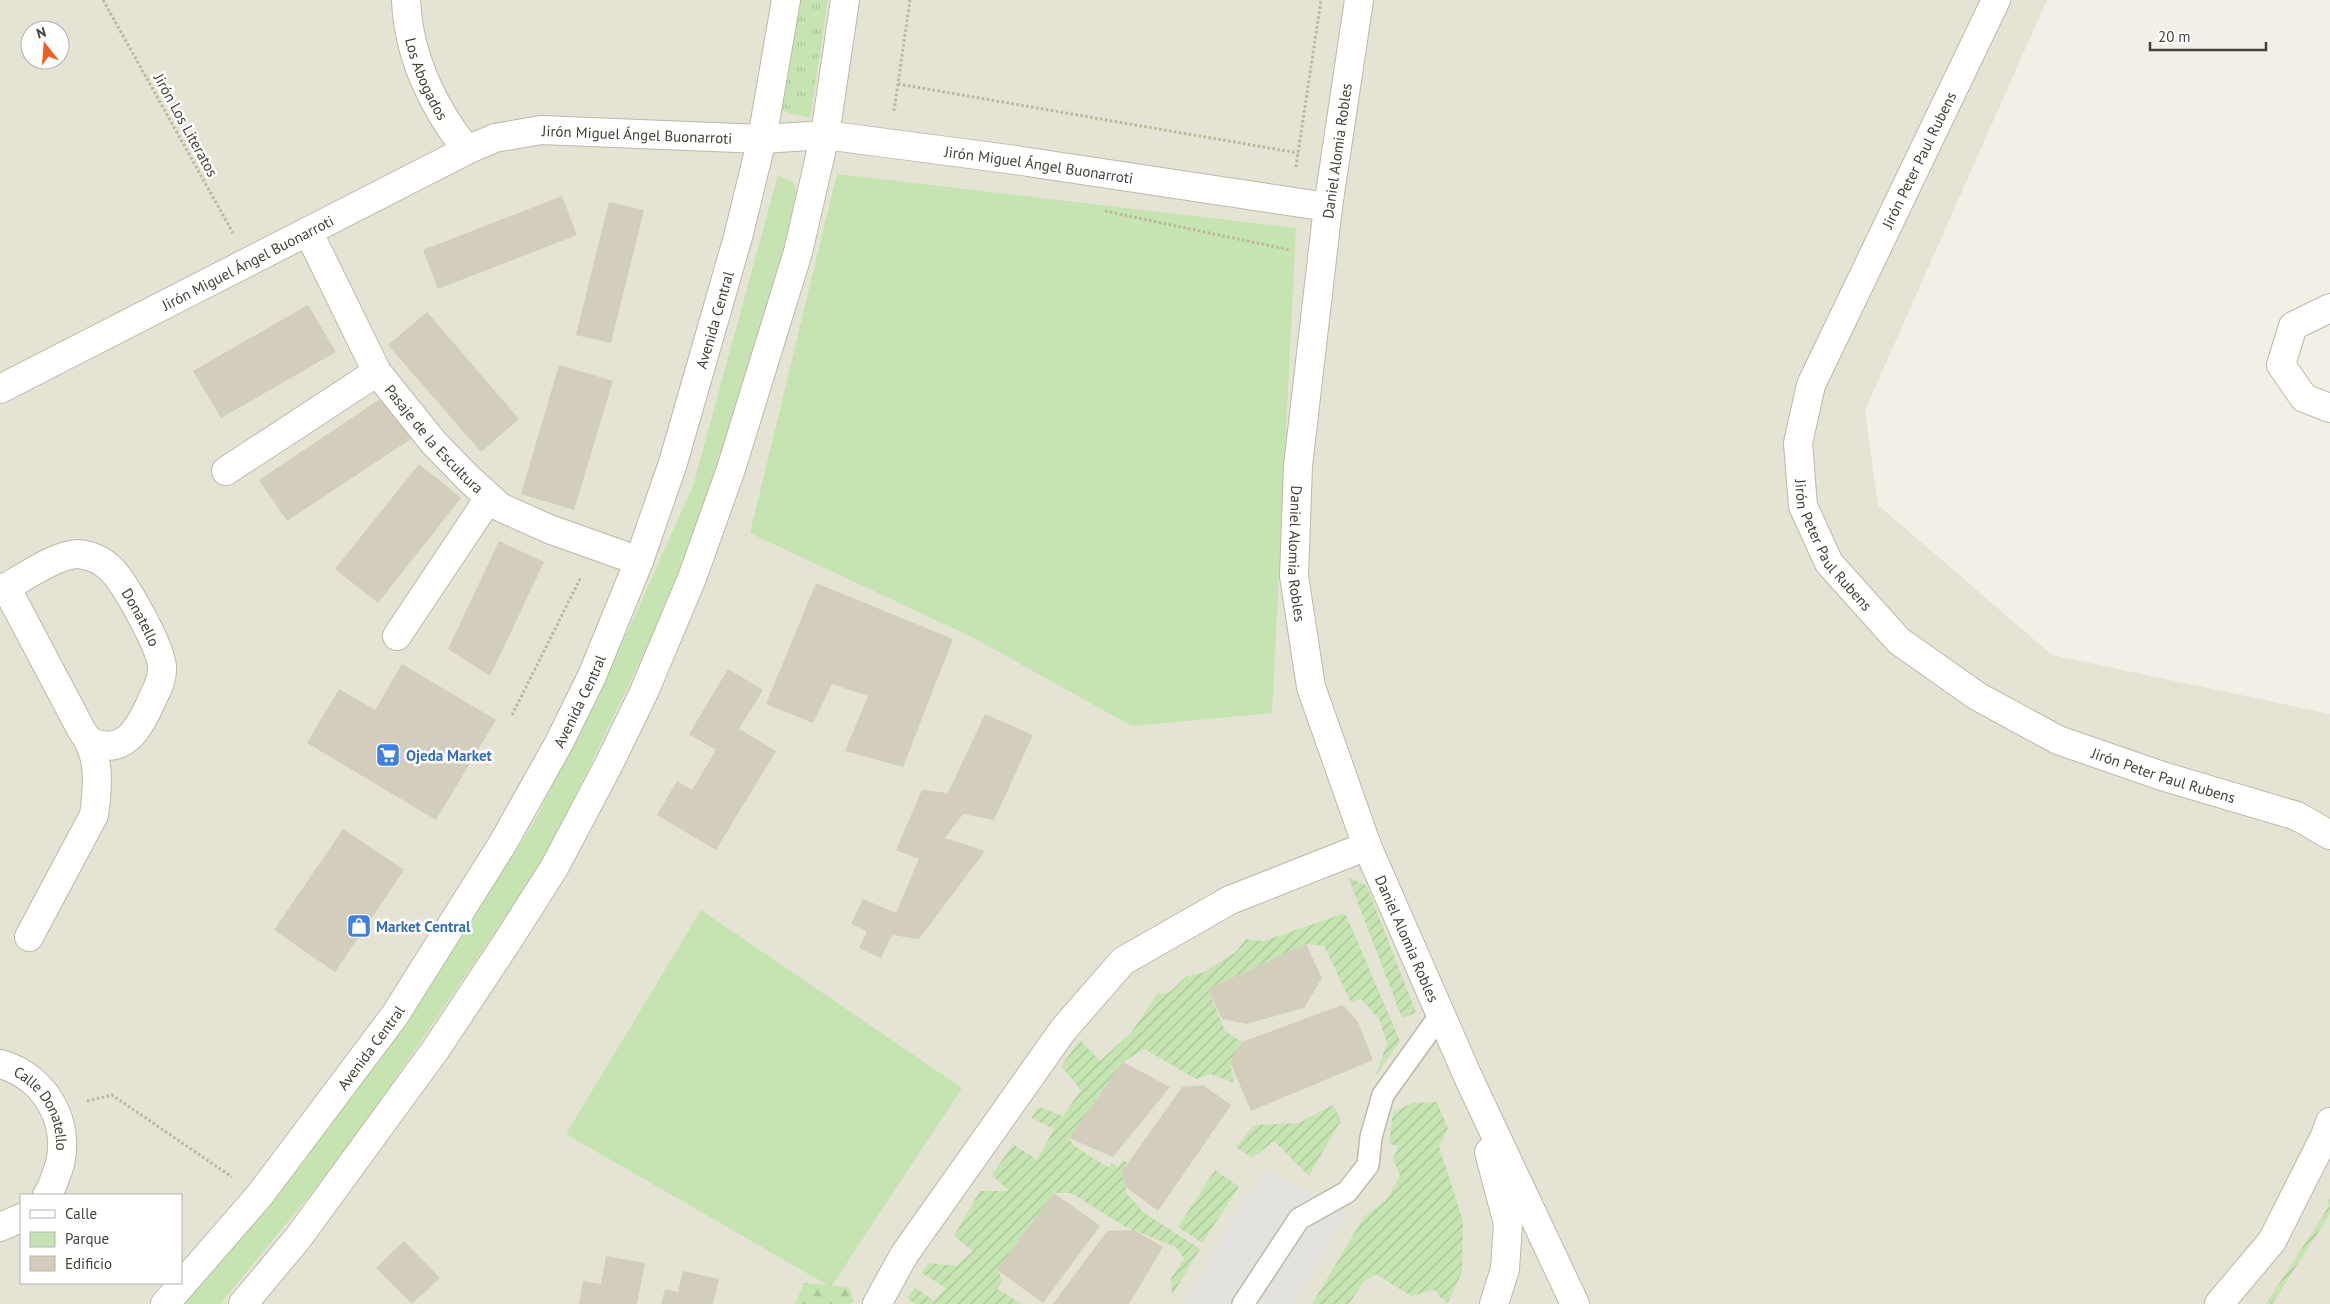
<svg xmlns="http://www.w3.org/2000/svg" width="2330" height="1304" font-family="'PT Sans',sans-serif">
	<defs>
		<pattern id="grass-tufts" width="24" height="20" patternUnits="userSpaceOnUse" patternTransform="scale(1.25)"><rect width="24" height="20" fill="#c5e4b1"/><path d="M3 7l-1-3M5 7V3M7 7l1-3M15 17l-1-3M17 17v-4M19 17l1-3" fill="none" stroke="#aac599"/></pattern>
		<pattern id="forest-firs" width="22" height="20" patternUnits="userSpaceOnUse" patternTransform="scale(1.25)"><rect width="22" height="20" fill="#c5e4b1"/><path d="M5 1l3.5 6h-7zM16 11l3.5 6h-7z" fill="#aac599"/></pattern>
		<pattern id="garden-furrows" width="10" height="10" patternUnits="userSpaceOnUse" patternTransform="scale(1.25)"><rect width="10" height="10" fill="#c5e4b1"/><path d="M-1 1l2-2M0 10L10 0M9 11l2-2" fill="none" stroke="#aac599"/></pattern>
	</defs>
	<rect width="100%" height="100%" fill="#f2f0e6"/>
	<path fill="#e5e3d4" fill-rule="evenodd" d="M0,0h2047l-182,410 13,95 174,150 278,59v590h-2330zM30,30h30v30h-30zM21,1195h160v88h-160z"/>
	<path fill="url(#grass-tufts)" d="M798,0h30l-18,118 -28,-7z"/>
	<path fill="url(#forest-firs)" d="M804,1283l45,4 5,15 -5,2h-54z"/>
	<path fill="#c5e4b1" d="M837,174l459,54 -24,485 -140,13 -158,-88 -224,-105z
		M778,175l17,9 2,22 -89,298 -52,124 -110,229 -199,293 -127,154h-37l189,-237 162,-244 100,-205 59,-132z
		M701,910l261,178 -131,199 -265,-153z"/>
	<path fill="url(#garden-furrows)" d="M1348,877l19,9 49,127 -14,5z
		M1345,913l55,128 -24,34 11,-32 -8,-24 -18,-20 -10,3 -27,-56 -18,-2 -98,45 17,42 17,11 -12,20 4,21 -23,-9 -15,5 -51,-30 -22,13 -54,76 4,7 36,23 3,-5 6,4 5,-7 5,3 -6,10 5,21 16,18 57,37 -28,46 -1,-17 13,-19 -8,-12 -50,-20 -55,-34h-17l-57,77 6,11 -6,8 25,15h-107l-8,-6 8,-11 19,14 12,-13 -24,-15 6,-10 29,3 16,-15 -19,-15 26,-45h29l-17,-16 21,-31 24,16 17,-31 -23,-11 8,-11 24,9 18,-26 -20,-24 19,-26 20,21 31,-28 26,-39 13,-2 17,-16 15,-3 34,-21 10,-13 18,2z
		M1437,1102l11,27 -9,17 24,75 -1,51 -14,31 -8,-6 -5,-7 -24,6 -35,-22 -12,7 -15,23h-37l52,-87 22,-17 14,-24 -7,-17 6,-13 -10,-2 4,-32 20,-9z
		M1333,1105l8,15 -32,56 -35,-35 -22,17 -16,-11 18,-22 45,-2z
		M1215,1170l24,17 -37,56 -24,-16z
		M2327,1199h3v15l-58,90h-6l63,-98z"/>
	<path fill="#e3e2de" d="M1264,1169l84,43 -55,92h-111z"/>
	<path fill="#d3cdbc" d="M562,196l15,39 -139,54 -15,-39z
		M609,202l35,8 -33,133 -35,-8z
		M308,305l28,47 -115,66 -28,-47z
		M427,312l92,107 -38,33 -93,-107z
		M559,365l54,16 -39,129 -53,-16z
		M383,397l28,42 -124,82 -28,-41z
		M419,464l42,34 -83,105 -43,-34z
		M499,541l45,21 -54,114 -42,-27z
		M816,583l137,56 -50,128 -58,-16 23,-55 -36,-12 -19,39 -47,-19z
		M402,664l94,56 -60,100 -129,-77 32,-54 36,21z
		M728,669l35,21 -24,39 37,22 -60,99 -59,-35 20,-34 15,9 24,-40 -27,-16z
		M985,714l48,21 -39,85 -31,-6 -18,24 40,13 -66,88 -27,-4 -11,23 -22,-10 8,-17 -16,-7 12,-25 33,14 23,-54 -23,-9 26,-60 26,3z
		M343,829l61,41 -69,102 -61,-42z
		M1306,944l16,34 -18,30 -58,16 -24,-5 -14,-30z
		M1342,1005l15,15 16,40 -122,51 -21,-49 12,-20z
		M1123,1062l47,25 -57,70 -44,-19z
		M1203,1085l28,20 -73,106 -32,-24 -5,-14 61,-86z
		M1054,1193l46,33 -57,77 -46,-33z
		M1134,1230l29,17 -34,57h-76l54,-73z
		M404,1241l36,37 -28,26 -36,-36z
		M606,1256l39,7 -8,41h-58l4,-23 18,3z
		M683,1271l36,8 -6,25h-52l4,-15 13,3z"/>
	<g fill="none" stroke-linecap="round" stroke-linejoin="round">
		<defs>
			<path id="service" d="M1243,1304l56,-85 48,-27 21,-27 3,-28 12,-42 58,-81"/>
			<g id="minor">
				<path id="s1" d="M406,0c2,55 27,108 61,150"/>
				<path id="s2" d="M1359,0l-31,207 -30,259 -4,110 17,111 56,159 102,233 106,225"/>
				<path id="s3" d="M1996,0l-185,385 -13,58 5,63 26,57 70,78 78,55 81,44 104,36 135,40 33,19"/>
				<path id="s4" d="M308,231l69,141 57,71 35,36 31,28 49,22 90,32"/>
				<path d="M2330,308l-37,18 -12,39 23,33 26,10"/>
				<path id="s5" d="M0,389l467,-239 28,-12 46,-8 221,9 63,-4 183,24 320,48"/>
				<path d="M226,471l151,-99"/>
				<path d="M6,587l76,144c19,24 16,55 12,84l-65,122"/>
				<path id="s6" d="M0,591c20,-11 56,-37 78,-37 13,1 25,7 34,16 14,15 49,77 50,97 1,13 -6,24 -11,35 -12,27 -27,54 -60,40"/>
				<path d="M397,636l92,-138"/>
				<path id="s7" d="M0,1064c49,13 76,67 55,114 -2,6 -4,12 -8,17"/>
				<path d="M1489,1152l19,72 -3,45 -11,35"/>
				<path d="M0,1227l21,-9"/>
				<path d="M877,1304l27,-49 159,-225 60,-69 107,-61 137,-54"/>
				<path d="M2219,1304l53,-63 53,-105 5,-14"/>
			</g>
			<g id="tertiary">
				<path id="s8" d="M165,1304l94,-108 136,-181 108,-172 56,-100 33,-67 47,-115 34,-98 65,-226 24,-98 24,-139"/>
				<path d="M243,1304l55,-66 138,-189 71,-107 47,-74 54,-102 36,-74 48,-114 39,-109 67,-217 27,-117 20,-135"/>
			</g>
		</defs>
		<use href="#service" stroke="#bdb9a9" stroke-width="24"/>
		<use href="#minor" stroke="#bdb9a9" stroke-width="30"/>
		<use href="#tertiary" stroke="#bdb9a9" stroke-width="30"/>
		<path stroke="#beb79b" stroke-width="3" stroke-dasharray="2.5 2.5" stroke-linecap="butt" d="M103,0l130,233
			M898,84l400,69
			M894,111l16,-111
			M1296,167l25,-167
			M1105,211l185,39
			M512,715l69,-138
			M87,1101l25,-6 120,82"/>
		<use href="#service" stroke="#fff" stroke-width="21"/>
		<use href="#minor" stroke="#fff" stroke-width="28"/>
		<use href="#tertiary" stroke="#fff" stroke-width="28"/>
	</g>
	<defs>
		<symbol id="supermarket-square" viewBox="-11 -11 22 22"><rect x="-9" y="-9" width="18" height="18" rx="4" fill="#3f7fe0" stroke="#fff"/><path d="M-6-5.5h2.5l.6 2H6L4.5 2H-2.5L-4.4-4H-6ZM-1.5 3.2a1.3 1.3 0 1 0 .1 0ZM3 3.2a1.3 1.3 0 1 0 .1 0Z" fill="#fff"/></symbol>
		<symbol id="shop-square" viewBox="-11 -11 22 22"><rect x="-9" y="-9" width="18" height="18" rx="4" fill="#3f7fe0" stroke="#fff"/><path d="M-5-2.5h2.3a2.7 3.5 0 0 1 5.4 0H5L5.5 6h-11ZM-1.5-2.5h3a1.5 2.3 0 0 0-3 0Z" fill="#fff"/></symbol>
	</defs>
	<g fill-rule="evenodd">
		<use href="#supermarket-square" x="374" y="741" width="28" height="28"/>
		<use href="#shop-square" x="345" y="912" width="28" height="28"/>
	</g>
	<g text-anchor="middle" dominant-baseline="central" stroke-width="5" stroke-linejoin="round" paint-order="stroke">
		<g font-size="15" fill="#444136" stroke="#fff">
			<text stroke="none"><textPath href="#s1" startOffset="82">Los Abogados</textPath></text>
			<text transform="translate(186 125) rotate(61)">Jirón Los Literatos</text>
			<text stroke="none"><textPath href="#s5" startOffset="698">Jirón Miguel Ángel Buonarroti</textPath></text>
			<text transform="translate(1337 151) rotate(-82)">Daniel Alomia Robles</text>
			<text transform="translate(1919 160) rotate(-64)">Jirón Peter Paul Rubens</text>
			<text stroke="none"><textPath href="#s5" startOffset="1102">Jirón Miguel Ángel Buonarroti</textPath></text>
			<text stroke="none"><textPath href="#s5" startOffset="278">Jirón Miguel Ángel Buonarroti</textPath></text>
			<text stroke="none"><textPath href="#s8" startOffset="1139">Avenida Central</textPath></text>
			<text stroke="none"><textPath href="#s4" startOffset="245">Pasaje de la Escultura</textPath></text>
			<text stroke="none"><textPath href="#s3" startOffset="598">Jirón Peter Paul Rubens</textPath></text>
			<text stroke="none"><textPath href="#s2" startOffset="558">Daniel Alomia Robles</textPath></text>
			<text stroke="none"><textPath href="#s6" startOffset="181">Donatello</textPath></text>
			<text stroke="none"><textPath href="#s8" startOffset="734">Avenida Central</textPath></text>
			<text stroke="none"><textPath href="#s3" startOffset="1016">Jirón Peter Paul Rubens</textPath></text>
			<text stroke="none"><textPath href="#s2" startOffset="962">Daniel Alomia Robles</textPath></text>
			<text stroke="none"><textPath href="#s8" startOffset="329">Avenida Central</textPath></text>
			<text stroke="none"><textPath href="#s7" startOffset="66">Calle Donatello</textPath></text>
		</g>
		<g font-size="15" font-weight="bold" fill="#366cbe" stroke="#fff" text-anchor="start">
			<text x="406" y="755">Ojeda Market</text>
			<text x="376" y="926">Market Central</text>
		</g>
	</g>
	<rect x="20" y="1194" width="162" height="90" fill="#ffffff" stroke="#b4b3af"/>
	<rect x="30" y="1210" width="25" height="8" fill="#ffffff" stroke="#b4b3af"/>
	<text x="65" y="1219" font-size="15" fill="#444136">Calle</text>
	<rect x="30" y="1232" width="25" height="15" fill="#c5e4b1" stroke="#b4b3af"/>
	<text x="65" y="1244" font-size="15" fill="#444136">Parque</text>
	<rect x="30" y="1256" width="25" height="15" fill="#d3cdbc" stroke="#b4b3af"/>
	<text x="65" y="1269" font-size="15" fill="#444136">Edificio</text>
	<g transform="translate(45 45) rotate(343)"><circle r="24" fill="#ffffff" stroke="#b4b3af"/>
	<path d="M0-4L9 19L0 12L-9 19Z" fill="#ed6022"/>
	<text y="-8" font-size="14" font-weight="bold" text-anchor="middle" fill="#444136">N</text>
	</g>
	<path d="M2150 42v8h116v-8" fill="none" stroke="#444136" stroke-width="2.5"/>
	<text x="2158" y="42" font-size="15" fill="#444136" stroke="#ffffff" stroke-width="4" paint-order="stroke">20 m</text>
</svg>
